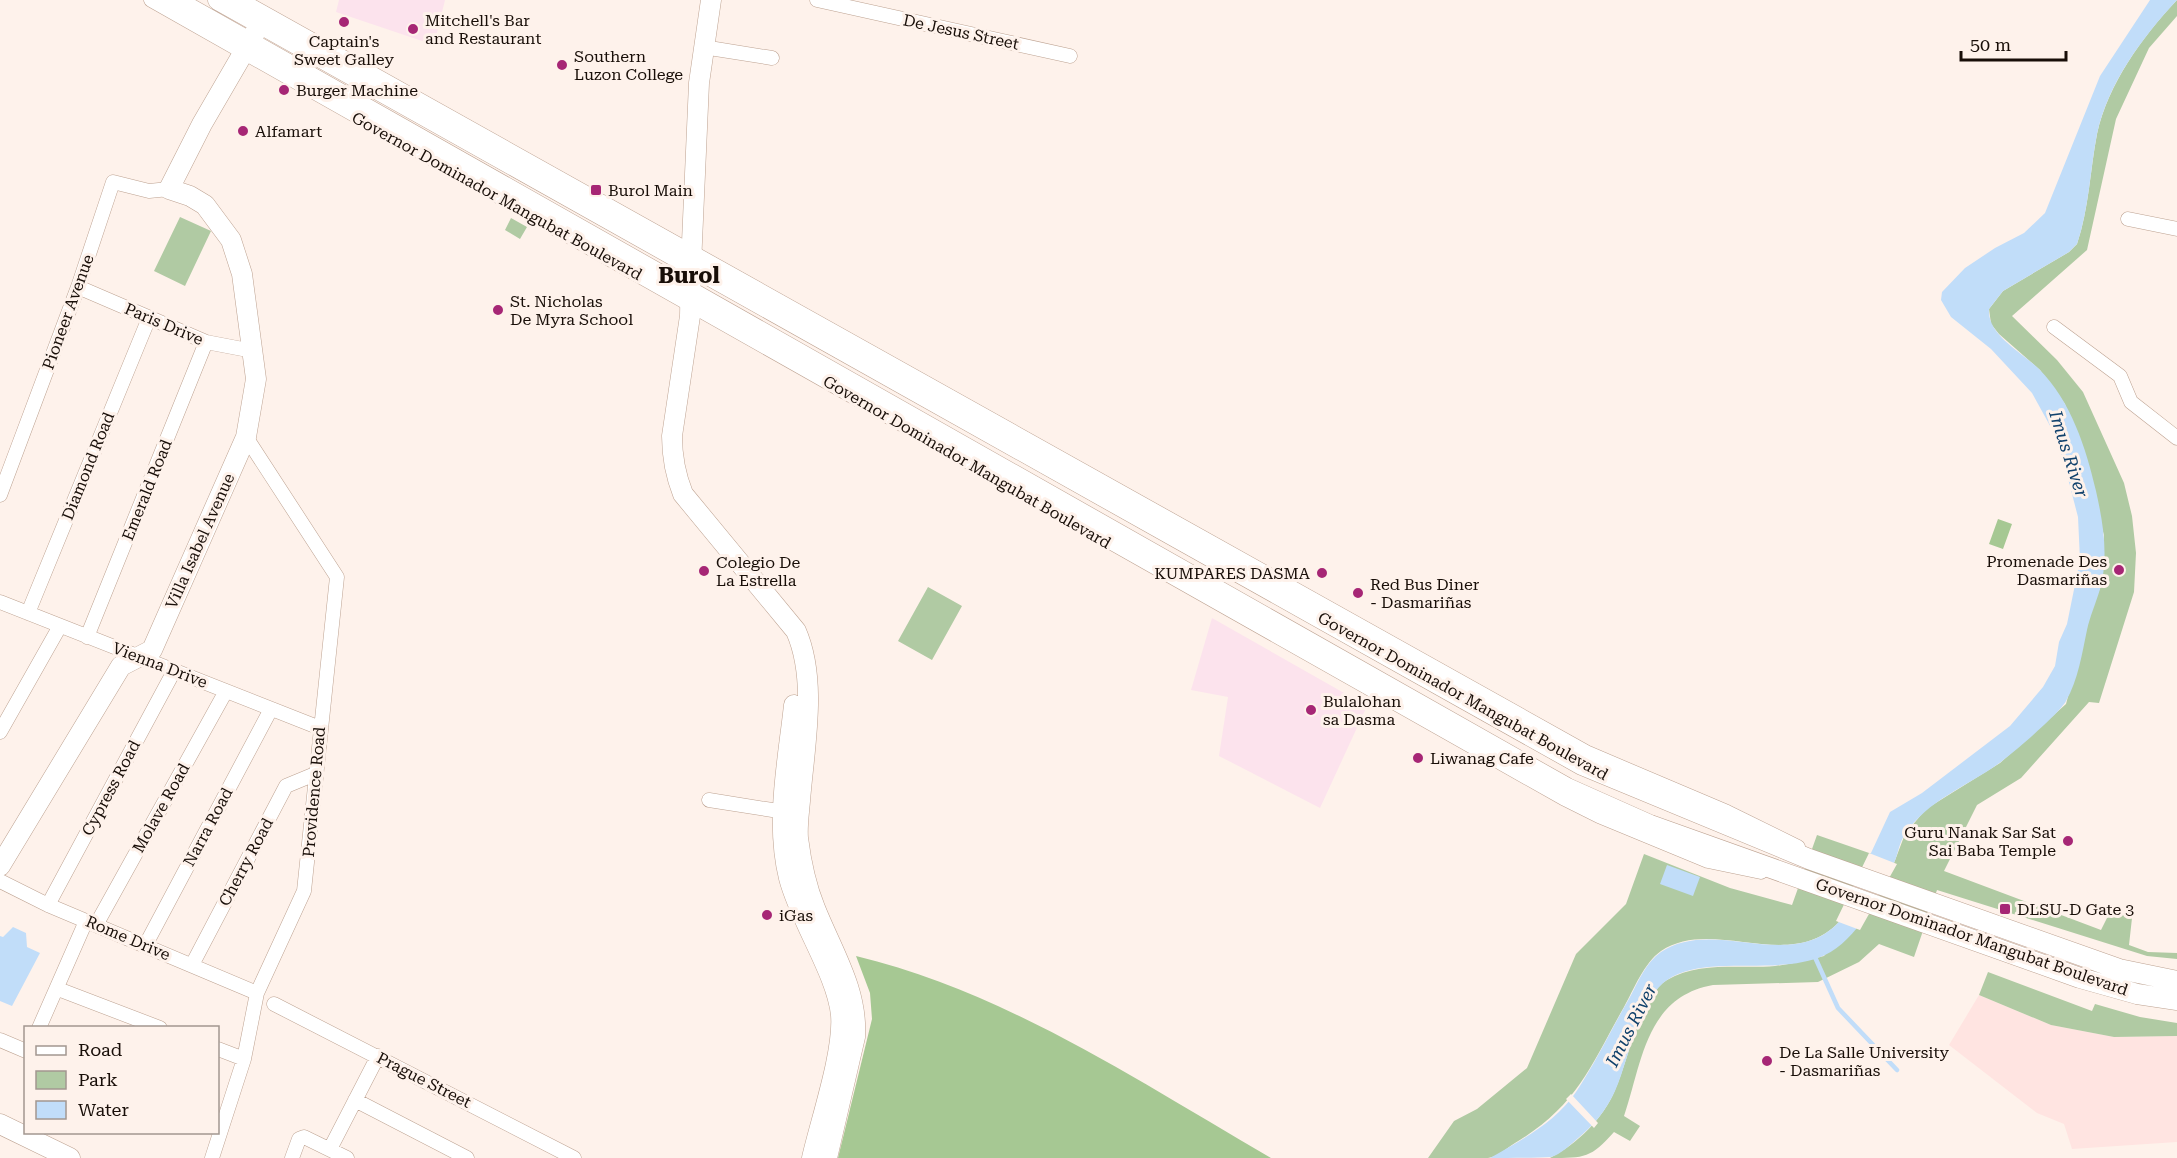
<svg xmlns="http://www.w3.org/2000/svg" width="2177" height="1158" font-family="'Roboto Serif',serif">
	<rect width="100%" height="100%" fill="#fef2eb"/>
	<path fill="#fce3ed" d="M339,0h106l-11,45 -98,-33z
		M1212,618l155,88 -47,102 -101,-52 9,-59 -37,-7z"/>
	<path fill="#ffe4e1" d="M1979,995l72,30 63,12 63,-1v106l-105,7 -8,-25 -27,-11 -88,-68z"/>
	<path fill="#b0caa3" d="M2177,0v16l-28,32 -33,71 -29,131 -75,66 45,44 26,32 41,91 8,33 4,37 -2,39 -35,111 -10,-1 -68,76 -44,27 -33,66 157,59 10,-20 21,8 -3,27 19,7 29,1v6l-30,-3 -210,-66 -23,67 -35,-13 -20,18 -41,20 -105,3c-68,12 -71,79 -89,131l16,10 -10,15 -16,-9c-23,26 -29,26 -64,26 28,-15 53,-39 65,-68 13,-28 25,-94 52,-110 32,-19 73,-11 108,-14 17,-2 33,-6 49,-10l70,-93 11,-29 21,-25 74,-46 66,-59 26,-97 9,-21 3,-51 -39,-131 -25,-34 -41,-36 -8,-10 -2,-15 14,-18 66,-39 8,-8c12,-35 13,-74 20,-110 11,-50 45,-97 80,-134z
		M180,217l31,14 -26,55 -31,-15z
		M511,218l16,9 -7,12 -15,-9z
		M928,587l34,19 -30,54 -34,-19z
		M1817,835l55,19 -33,68c-49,52 -126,-6 -178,29 -17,12 -27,38 -37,56 -34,60 -47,99 -109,136 -8,5 -18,14 -27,15 -19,0 -41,0 -60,0l26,-37 23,-12 50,-41 49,-114 50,-50 18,-50 86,34 62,17z
		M1988,972l104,39 3,-7 45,13 37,6v13l-63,1 -63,-12 -72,-30z"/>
	<path fill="#a6c893" d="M1998,519l14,5 -9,25 -14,-5z
		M856,956c152,37 282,125 415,202h-433l34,-139 -2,-26z"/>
	<path fill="#c1ddf9" d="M2150,0h27c-35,38 -69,83 -80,134 -7,36 -8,75 -20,110l-8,8 -66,39 -14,18c-2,26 33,43 50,60 32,32 47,79 57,122 7,31 13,66 4,98 -4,14 -10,27 -13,41 -5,24 -9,50 -21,71 -7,13 -54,53 -68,63 -32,23 -70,36 -93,70 -6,9 -7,20 -11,29 -13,31 -38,78 -69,92 -46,22 -119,-2 -158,25 -30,21 -38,80 -52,111 -9,20 -22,35 -38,48 -8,7 -16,15 -26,18 -17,1 -43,1 -61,1 31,-18 65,-35 86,-66 20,-30 36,-64 54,-95 8,-15 16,-35 31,-45 53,-36 129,22 178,-30l51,-110 32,-19 88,-67 33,-39 12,-21 4,-24 8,-18 13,-64 -2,-43 -14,-54 -10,-30 -22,-40 -41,-44 -40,-32 -10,-17 1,-8 23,-24 30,-20 29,-15 21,-20 55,-137z
		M1667,865l33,12 -7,19 -33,-12z
		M13,927l13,6 1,14 13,6 -28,53 -12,-5v-65l3,1z"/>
	<path fill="#fef2eb" d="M1869,853l28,11 -37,66 -24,-9z
		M1571,1094l27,29 -4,5 -28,-29z"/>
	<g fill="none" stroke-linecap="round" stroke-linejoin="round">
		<path stroke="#c1ddf9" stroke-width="4.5" d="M1814,955l24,53 59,62"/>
		<defs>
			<path id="street" d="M151,0l1412,798 36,18 109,45 53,11
				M241,0l1347,753 139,59 71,35
				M817,0l253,56
				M703,47l69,11
				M2128,219l49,10
				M78,287l128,55 47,9
				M2054,327l66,49 11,26 46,36
				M0,495l78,-208 35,-105 36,9 20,-2
				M0,602l320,126
				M28,613l121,-295
				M87,637l119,-295
				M0,732l60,-106
				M709,800l82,13
				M0,881l48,24 209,88
				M48,905l126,-234
				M96,925l130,-234
				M145,946l126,-237
				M192,965l94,-179 29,-12
				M58,989l102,39
				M274,1004l300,154
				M39,1028l47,-107
				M0,1040l26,11
				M218,1049l26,10
				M355,1100l112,58
				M330,1149l48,-93
				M212,1158l32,-99 13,-66 47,-102 33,-314 -91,-140
				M292,1158l7,-19 5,-2 43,21"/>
			<path id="secondary" d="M175,0l1392,788 83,37 430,153 57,16 40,6
				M218,0l1364,765 227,94 310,110 58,12
				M711,0l-12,83 -8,182 -1,51 -18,120c0,21 3,38 11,58l113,137c22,50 8,117 4,170 -1,12 -3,25 -2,37 3,24 8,48 17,70 17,43 43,82 40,129l-28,121
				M794,705c-6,56 -19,117 -5,173 11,43 48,96 52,137 3,37 -20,104 -29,143
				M0,866l121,-200 31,-16 94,-213 10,-58 -14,-105 -11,-34 -26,-35 -15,-9 -21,-7 33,-65 54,-93
				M0,1124l70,34"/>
		</defs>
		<use href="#street" stroke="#bda291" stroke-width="15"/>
		<use href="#secondary" stroke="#bda291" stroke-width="21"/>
		<use href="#street" stroke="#fff" stroke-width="14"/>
		<use href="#secondary" stroke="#fff" stroke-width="20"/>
	</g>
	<g fill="#a62675" stroke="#fef2eb" stroke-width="2">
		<circle cx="344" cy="22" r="6"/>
		<circle cx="413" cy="29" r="6"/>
		<circle cx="562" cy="65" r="6"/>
		<circle cx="284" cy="90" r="6"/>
		<circle cx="243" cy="131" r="6"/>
		<rect x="590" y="184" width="12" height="12" rx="3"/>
		<circle cx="498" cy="310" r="6"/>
		<circle cx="2119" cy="570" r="6"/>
		<circle cx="704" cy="571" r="6"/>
		<circle cx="1322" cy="573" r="6"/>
		<circle cx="1358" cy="593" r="6"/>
		<circle cx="1311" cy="710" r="6"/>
		<circle cx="1418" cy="758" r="6"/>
		<circle cx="2068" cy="841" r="6"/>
		<rect x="1999" y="903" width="12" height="12" rx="3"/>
		<circle cx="767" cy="915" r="6"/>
		<circle cx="1767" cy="1061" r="6"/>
	</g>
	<g text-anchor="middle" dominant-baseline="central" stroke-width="6" stroke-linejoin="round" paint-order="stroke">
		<g font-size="16" fill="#180e08" stroke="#fef2eb" text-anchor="start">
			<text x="425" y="20">Mitchell's Bar<tspan x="425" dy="18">and Restaurant</tspan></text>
			<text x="344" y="41" text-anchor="middle">Captain's<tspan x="344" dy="18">Sweet Galley</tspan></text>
			<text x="574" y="56">Southern<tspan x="574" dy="18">Luzon College</tspan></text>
			<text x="296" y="90">Burger Machine</text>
			<text x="255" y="131">Alfamart</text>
			<text x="608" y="190">Burol Main</text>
			<text x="510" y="301">St. Nicholas<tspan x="510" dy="18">De Myra School</tspan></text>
			<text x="2107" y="561" text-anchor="end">Promenade Des<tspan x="2107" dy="18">Dasmariñas</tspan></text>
			<text x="716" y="562">Colegio De<tspan x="716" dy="18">La Estrella</tspan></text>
			<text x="1310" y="573" text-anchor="end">KUMPARES DASMA</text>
			<text x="1370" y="584">Red Bus Diner<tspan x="1370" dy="18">- Dasmariñas</tspan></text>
			<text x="1323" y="701">Bulalohan<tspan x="1323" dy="18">sa Dasma</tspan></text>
			<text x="1430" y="758">Liwanag Cafe</text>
			<text x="2056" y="832" text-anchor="end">Guru Nanak Sar Sat<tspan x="2056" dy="18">Sai Baba Temple</tspan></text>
			<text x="2017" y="909">DLSU-D Gate 3</text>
			<text x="779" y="915">iGas</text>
			<text x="1779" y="1052">De La Salle University<tspan x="1779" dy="18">- Dasmariñas</tspan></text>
		</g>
		<g font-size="16" fill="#180e08" stroke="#fef2eb">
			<text transform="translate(961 32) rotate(12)">De Jesus Street</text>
			<text transform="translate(497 196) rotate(29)">Governor Dominador Mangubat Boulevard</text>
			<text transform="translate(68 312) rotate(-70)">Pioneer Avenue</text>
			<text transform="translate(164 324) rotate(23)">Paris Drive</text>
			<text transform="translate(967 462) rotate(30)">Governor Dominador Mangubat Boulevard</text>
			<text transform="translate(88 466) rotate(-68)">Diamond Road</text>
			<text transform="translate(147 490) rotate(-68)">Emerald Road</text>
			<text transform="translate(200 541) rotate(-66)">Villa Isabel Avenue</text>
			<text transform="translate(160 665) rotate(21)">Vienna Drive</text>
			<text transform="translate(1463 696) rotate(29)">Governor Dominador Mangubat Boulevard</text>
			<text transform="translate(111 788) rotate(-62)">Cypress Road</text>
			<text transform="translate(314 792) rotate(-85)">Providence Road</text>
			<text transform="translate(161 808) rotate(-61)">Molave Road</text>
			<text transform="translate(208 827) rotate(-62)">Narra Road</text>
			<text transform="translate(246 862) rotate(-62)">Cherry Road</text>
			<text transform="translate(1972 937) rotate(19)">Governor Dominador Mangubat Boulevard</text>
			<text transform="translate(128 938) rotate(23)">Rome Drive</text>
			<text transform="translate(424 1080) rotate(27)">Prague Street</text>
		</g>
		<g font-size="18" font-style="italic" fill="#10416c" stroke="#fef2eb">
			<text transform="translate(2069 454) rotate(72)">Imus River</text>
			<text transform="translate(1631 1025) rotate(-63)">Imus River</text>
		</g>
		<g font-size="22" font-weight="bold" fill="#180e08" stroke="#fef2eb">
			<text x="689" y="275">Burol</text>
		</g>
	</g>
	<rect x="24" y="1026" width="195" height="108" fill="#fef2eb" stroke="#a29790" stroke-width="1.5"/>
	<rect x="36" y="1046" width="30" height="9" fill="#ffffff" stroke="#a29790" stroke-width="1.5"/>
	<text x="78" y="1056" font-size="18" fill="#180e08">Road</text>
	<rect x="36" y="1071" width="30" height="18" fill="#b0caa3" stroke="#a29790" stroke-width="1.5"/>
	<text x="78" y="1086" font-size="18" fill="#180e08">Park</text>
	<rect x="36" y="1101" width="30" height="18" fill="#c1ddf9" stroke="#a29790" stroke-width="1.5"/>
	<text x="78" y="1116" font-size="18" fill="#180e08">Water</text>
	<path d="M1961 51v9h105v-9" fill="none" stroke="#180e08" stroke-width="3"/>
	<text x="1970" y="51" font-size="18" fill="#180e08" stroke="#fef2eb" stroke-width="4.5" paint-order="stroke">50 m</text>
</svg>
